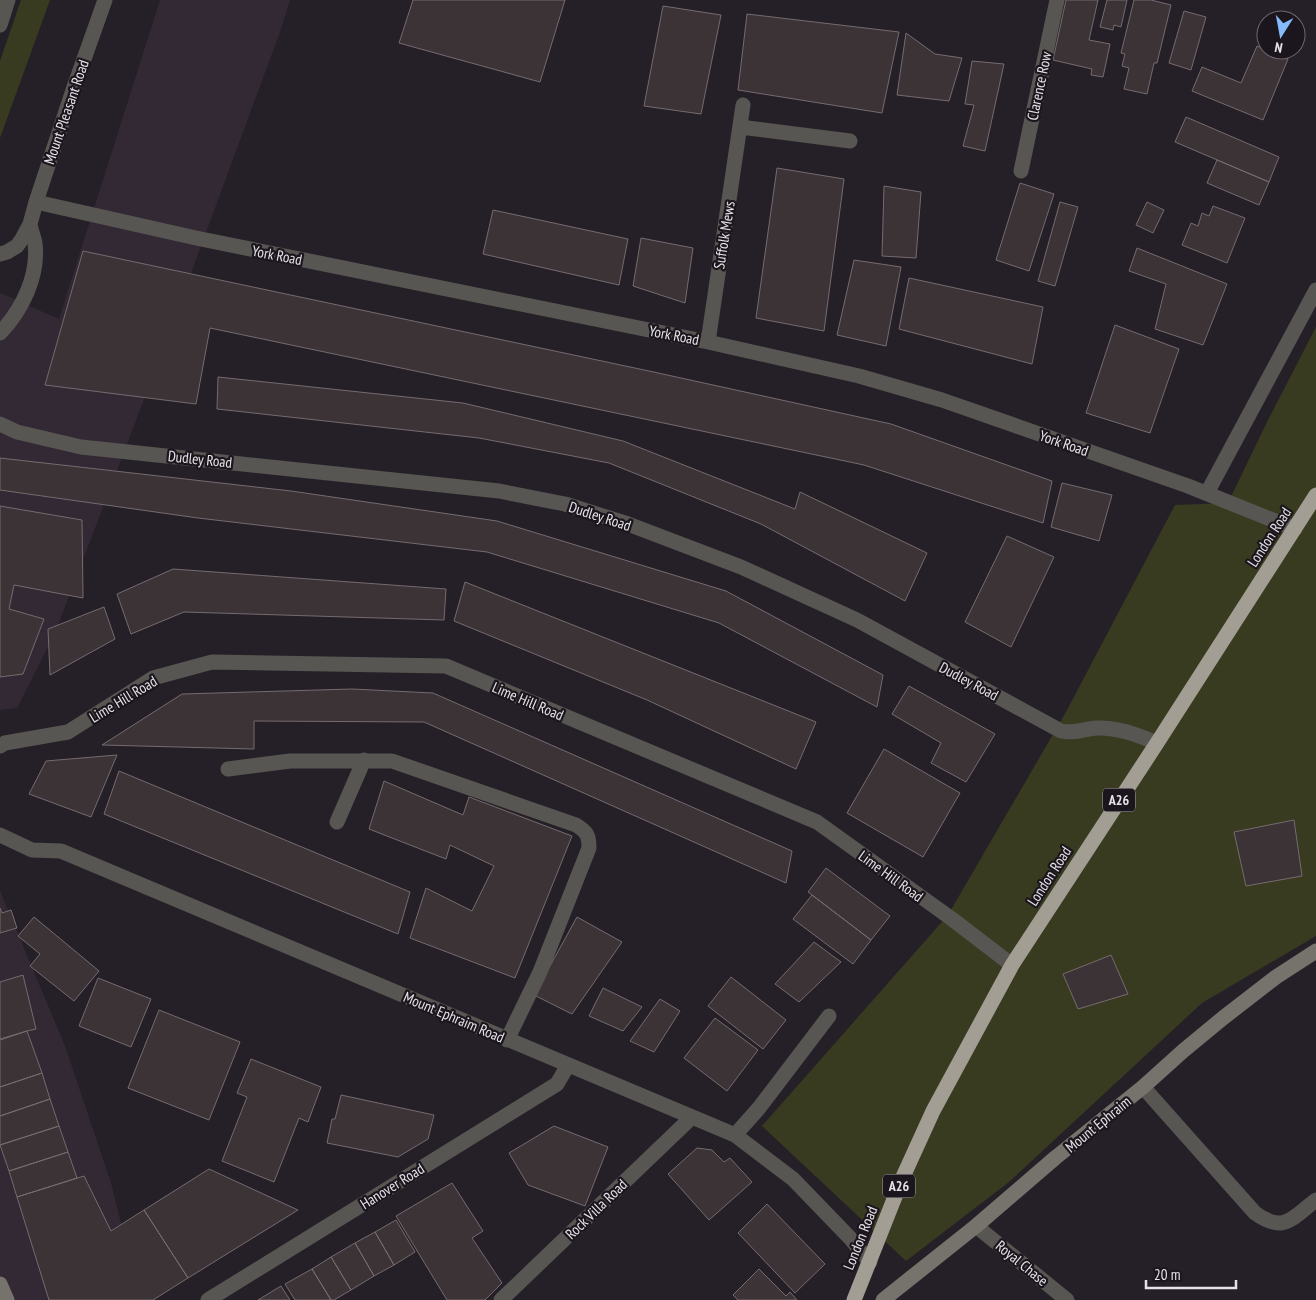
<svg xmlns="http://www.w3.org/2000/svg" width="1316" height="1300" font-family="'PT Sans Narrow',sans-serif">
	<rect width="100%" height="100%" fill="#252027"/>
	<path fill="#322935" d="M160,0h130l-9,29 -125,339 -101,265 -38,75 -17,2v-417l59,26z
		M0,891l65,155 46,137 29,117h-140z"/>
	<path fill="#383b20" d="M21,0h29l-50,138v-77z
		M1316,327v609l-114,67 -193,179 -103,79 -144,-135 186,-211 118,-203 109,-207 53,-2 40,-83z"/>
	<path fill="#3c3337" stroke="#756b6f" d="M413,0h152l-25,82 -141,-39z
		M1066,0h32l-9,40 21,4 -7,33 -12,-2 1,-6 -39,-9z
		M1107,0h20l-6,27 -7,-2 -1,5 -13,-3z
		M1134,0h17l20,5 -14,58h-3l-7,31 -23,-5 5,-21 -7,-2 3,-12 -4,-1z
		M663,6l58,9 -20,99 -57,-8z
		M1184,11l22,6 -15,53 -22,-7z
		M747,14l152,18 -17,81 -144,-23z
		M906,33l29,21 27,4 -13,43 -52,-6z
		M1257,46l31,13 -25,61 -71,-29 10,-24 39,16z
		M972,61l32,3 -19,87 -22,-5 11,-41 -9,-1z
		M1186,117l93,40 -10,25 -94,-40z
		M1217,160l52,22 -10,23 -52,-22z
		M777,168l67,11 -20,152 -68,-13z
		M1020,183l34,11 -25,77 -33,-11z
		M884,186l37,6 -5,66 -34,-2z
		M1060,202l18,5 -23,79 -17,-5z
		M1147,202l17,8 -11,23 -17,-8z
		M1213,206l32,12 -18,45 -45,-18 9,-22 7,3 4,-13 7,3z
		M493,210l135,29 -9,46 -136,-31z
		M641,238l52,10 -8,55 -52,-17z
		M1137,248l90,36 -24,61 -48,-16 11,-45 -37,-13z
		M83,251l566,120 242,53 161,57 -9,42 -179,-58 -654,-137 -14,76 -151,-19z
		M854,260l47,7 -15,79 -49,-11z
		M909,278l134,29 -11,57 -133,-35z
		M1115,325l64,24 -29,84 -64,-20z
		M218,377l245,26 160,38 172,68 5,-17 127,61 -22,48 -144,-77 -152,-61 -130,-25 -262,-29z
		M0,458l291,33 206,30 229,70 157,84 -6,32 -158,-84 -232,-71 -289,-34 -198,-28z
		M1062,483l50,12 -13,46 -48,-14z
		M0,506l82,14 1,78 -69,-13 -5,24 35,10 -21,55 -23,3z
		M1007,536l47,21 -43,90 -46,-25z
		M173,569l273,20 -2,31 -260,-8 -53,22 -14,-40z
		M465,582l351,140 -20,47 -149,-69 -193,-79z
		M104,607l11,32 -65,36 -2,-46z
		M909,686l86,48 -29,48 -35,-19 10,-20 -49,-29z
		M352,689l81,4 359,158 -6,32 -362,-161 -170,-1v28l-152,-4 80,-51z
		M884,749l76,44 -37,64 -76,-44z
		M117,755l-26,62 -62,-23 17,-33z
		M119,771l291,121 -12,42 -294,-120z
		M384,781l79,34 6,-18 103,39 -57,142 -105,-40 16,-50 46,23 22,-45 -44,-21 -4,14 -77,-30z
		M1294,820l8,56 -56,10 -12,-54z
		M826,868l64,48 -19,24 -63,-48z
		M812,895l59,45 -18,24 -60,-45z
		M0,908l2,5 9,-3 6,18 -17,5z
		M34,917l65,54 -25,30 -44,-35 10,-12 -22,-18z
		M577,917l45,25 -50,72 -38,-19z
		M814,942l27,20 -42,40 -24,-18z
		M1111,955l17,39 -50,15 -15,-35z
		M23,975l13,54 -9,2 -27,8v-57z
		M731,977l55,43 -23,29 -55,-43z
		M98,978l53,21 -20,48 -52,-21z
		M603,988l39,19 -19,24 -34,-15z
		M660,999l20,12 -26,41 -24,-11z
		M159,1010l81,32 -31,78 -81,-32z
		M715,1018l43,32 -31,41 -43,-33z
		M27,1031l15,42 -42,14v-47z
		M251,1059l70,28 -13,35 -9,-4 -25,64 -52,-21 25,-64 -10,-4z
		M42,1073l8,26 -50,17v-29z
		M341,1095l93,20 -6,24 -30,18 -71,-14 5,-24h3z
		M50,1099l9,27 -59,19v-29z
		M59,1126l9,26 -59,19 -9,-26z
		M554,1126l54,21 -23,59 -57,-21 -19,-32z
		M697,1148l15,2 12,12 6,-4 22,24 -43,38 -41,-46z
		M68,1152l9,26 -60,19 -8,-26z
		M209,1169l89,41 -110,68 -44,-68z
		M84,1176l27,55 33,-21 44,68 -35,22h-104l-32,-103z
		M452,1183l31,48 -11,7 30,45 -17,17h-38l-51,-84z
		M767,1204l58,60 -30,29 -57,-60z
		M396,1220l19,32 -21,13 -19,-33z
		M375,1232l19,33 -20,11 -19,-33z
		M355,1243l19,33 -23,14 -20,-33z
		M331,1257l20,33 -17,10h-3l-19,-31z
		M312,1269l19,31h-36l-10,-16z
		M759,1269l27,27 4,-4 7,8h-59l-5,-5z
		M281,1286l9,14h-32z"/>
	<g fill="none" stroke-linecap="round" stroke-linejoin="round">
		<path stroke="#585652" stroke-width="15" d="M228,769l62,-8h102l184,64c11,7 13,10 13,23l-49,124 -33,68
			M337,822l27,-62
			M1143,1087l112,126c29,21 37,5 61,-13
			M735,1135l24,-27 70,-92"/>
		<path stroke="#585652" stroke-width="15" d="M0,25l8,-25
			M740,127l110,14
			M1021,171l36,-171
			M36,202l160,36 512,104 151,34 83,24 246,86 107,43
			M0,254l7,-2 10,-6 5,-7 8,-15 6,-22 37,-112 32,-90
			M0,333c22,-23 39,-57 35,-90 -1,-6 -4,-12 -5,-19
			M708,342l35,-237
			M0,424l17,8 64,15 418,44 66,13 63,20 113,43 116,53 204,111c16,3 21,-2 35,-3 22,-1 41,7 61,15
			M1207,493l109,-203
			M0,746l5,-3 63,-11 85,-54 59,-16 234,4 371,156 135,97 60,46
			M0,835l32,15 29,1 674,284 58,44 57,59 20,24
			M976,1226l91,74
			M208,1300l349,-216 11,-19
			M501,1300l191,-183"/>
		<path stroke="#76736d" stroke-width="15" d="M0,1284l7,16
			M883,1300l93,-74 79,-68 88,-71 40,-36 40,-33 53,-41 40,-26"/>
		<path stroke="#a39e94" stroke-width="15" d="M854,1300l48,-121 31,-68 79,-146 145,-222 159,-248"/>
	</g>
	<g text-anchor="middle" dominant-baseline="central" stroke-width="4.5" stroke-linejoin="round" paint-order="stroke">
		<g fill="#1b161d" stroke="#a9a5aa" stroke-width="1">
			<rect x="1103" y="788.5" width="32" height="23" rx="4"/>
			<rect x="883" y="1174.5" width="32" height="23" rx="4"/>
		</g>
		<g font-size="14" font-weight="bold" fill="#e6e2e7">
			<text x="1119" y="800">A26</text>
			<text x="899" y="1186">A26</text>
		</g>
		<g font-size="15" fill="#e6e2e7" stroke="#1b161d">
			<text transform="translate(1039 86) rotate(-78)">Clarence Row</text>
			<text transform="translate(66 112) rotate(-71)">Mount Pleasant Road</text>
			<text transform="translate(724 235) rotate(-81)">Suffolk Mews</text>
			<text transform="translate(277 255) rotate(11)">York Road</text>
			<text transform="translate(674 335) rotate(11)">York Road</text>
			<text transform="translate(1064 443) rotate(19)">York Road</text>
			<text transform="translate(200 459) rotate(6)">Dudley Road</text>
			<text transform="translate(600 516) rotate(18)">Dudley Road</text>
			<text transform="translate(1269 537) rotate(-57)">London Road</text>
			<text transform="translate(969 681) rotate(28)">Dudley Road</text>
			<text transform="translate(123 699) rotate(-31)">Lime Hill Road</text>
			<text transform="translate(528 701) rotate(23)">Lime Hill Road</text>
			<text transform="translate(891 876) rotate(36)">Lime Hill Road</text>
			<text transform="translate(1049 876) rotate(-57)">London Road</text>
			<text transform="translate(454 1017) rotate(23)">Mount Ephraim Road</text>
			<text transform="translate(1098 1124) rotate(-39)">Mount Ephraim</text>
			<text transform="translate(392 1186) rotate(-32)">Hanover Road</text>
			<text transform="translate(596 1209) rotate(-44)">Rock Villa Road</text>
			<text transform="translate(860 1238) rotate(-68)">London Road</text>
			<text transform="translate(1022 1263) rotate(39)">Royal Chase</text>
		</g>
	</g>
	<g transform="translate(1281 35) rotate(191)"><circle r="24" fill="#1b161d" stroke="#6c686e"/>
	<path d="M0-4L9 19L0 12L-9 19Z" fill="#86bbfb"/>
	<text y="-8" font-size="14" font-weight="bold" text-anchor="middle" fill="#e6e2e7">N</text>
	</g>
	<path d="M1146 1280v8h90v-8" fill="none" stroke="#e6e2e7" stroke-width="2.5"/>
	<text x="1154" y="1280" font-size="15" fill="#e6e2e7" stroke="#1b161d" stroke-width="4" paint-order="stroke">20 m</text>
</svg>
